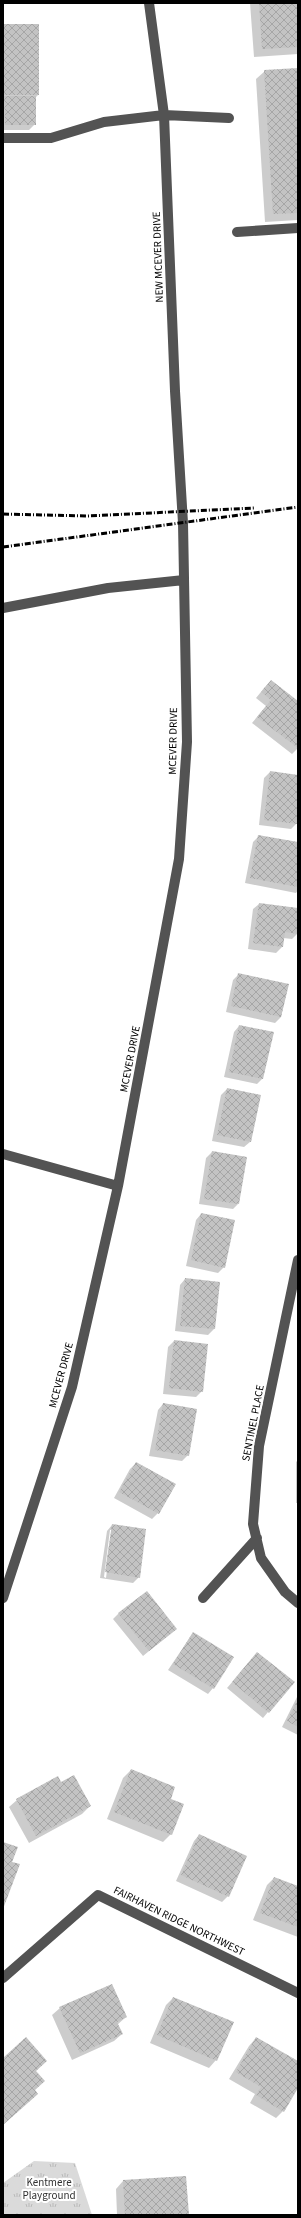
<svg xmlns="http://www.w3.org/2000/svg" width="301" height="2218" font-family="'Source Sans 3',sans-serif">
	<defs>
		<pattern id="park-tufts" width="24" height="20" patternUnits="userSpaceOnUse"><rect width="24" height="20" fill="#dadada"/><path d="M3 7l-1-3M5 7V3M7 7l1-3M15 17l-1-3M17 17v-4M19 17l1-3" fill="none" stroke="#b9b9b9"/></pattern>
		<pattern id="building-cross-hatch" width="8" height="8" patternUnits="userSpaceOnUse"><rect width="8" height="8" fill="#c3c3c3"/><path d="M0 0l8 8M0 8l8-8" fill="none" stroke="#a6a6a6"/></pattern>
	</defs>
	<rect width="100%" height="100%" fill="#fff"/>
	<path fill="url(#park-tufts)" d="M34,2161l41,2 17,52h-89v-32z"/>
	<path fill="#0003" fill-rule="evenodd" d="M250,3h48v51l-44,3z
		M3,25l35,70 -3,3v26l-6,6h-26z
		M298,69v151l-33,2 -9,-143 9,-8z
		M265,687l33,16v45l-6,6 -40,-31 14,-17 -10,-8z
		M270,772l28,4 -1,47 -6,6 -32,-4 5,-47z
		M259,836l39,7v47l-2,3 -51,-10 8,-41z
		M259,904l39,5v24l-6,6 -9,-1 -1,9 -6,6 -28,-4 5,-40z
		M239,974l49,11 -7,32 -6,6 -49,-11 7,-32z
		M239,1026l24,52 -6,6 -33,-7 10,-45z
		M227,1089l23,53 -6,5 -32,-6 9,-46z
		M212,1152l26,52 -5,5 -34,-5 7,-46z
		M201,1214l23,53 -6,6 -32,-7 10,-46z
		M185,1279l34,4 -5,46 -6,6 -33,-4 5,-46z
		M174,1341l28,50 -6,6 -33,-3 5,-47z
		M163,1404l25,51 -6,6 -33,-5 9,-46z
		M298,1460v43h-2v-41z
		M136,1463l22,50 -6,6 -38,-21 16,-29z
		M112,1525l27,52 -6,6 -33,-5 7,-47zM110,1530h2l-6,48 -2,-1z
		M119,1613l57,16 -33,27 -30,-37z
		M193,1633l20,55 -5,6 -40,-24z
		M252,1659l16,53 -5,6 -36,-30z
		M298,1695v40l-16,-8z
		M131,1770l40,64 -8,8 -56,-23 16,-41z
		M61,1784l29,22 -8,8 -53,29 -20,-36 8,-7z
		M199,1835l29,61 -6,6 -46,-21 18,-40z
		M274,1878l24,9v50l-45,-17 14,-35z
		M173,1998l43,62 -7,8 -59,-25 16,-38z
		M60,2008l66,9 -9,8 5,9 -8,7 -42,19 -20,-45z
		M256,2038l42,25v23l-15,25 -7,7 -26,-15 5,-9 -26,-15 20,-33z
		M123,2181l65,34h-71l-1,-26z"/>
	<path fill="url(#building-cross-hatch)" d="M259,3h39v44l-36,2z
		M3,24h36v71h-36z
		M298,68v145l-25,1 -9,-144z
		M4,96h32v29h-31z
		M271,680l27,21v47l-41,-31 14,-17 -10,-8z
		M270,771l28,4v49l-34,-4z
		M258,835l40,7v45l-48,-9z
		M259,903l39,5v26l-13,-2 -2,15 -30,-4z
		M238,973l51,11 -8,33 -50,-11z
		M239,1025l35,7 -11,47 -34,-7z
		M227,1088l34,7 -10,47 -34,-7z
		M212,1151l35,6 -8,47 -35,-5z
		M201,1213l34,7 -10,48 -34,-8z
		M185,1278l35,4 -5,47 -35,-3z
		M174,1340l34,4 -5,48 -34,-4z
		M163,1403l34,6 -8,47 -34,-6z
		M136,1462l40,22 -17,30 -40,-22z
		M112,1524l34,5 -6,49 -35,-6z
		M147,1591l30,38 -28,22 -31,-38z
		M193,1632l41,25 -20,32 -41,-25z
		M257,1652l38,30 -26,31 -37,-31z
		M298,1699v28l-11,-6z
		M131,1769l44,18 -4,12 13,5 -12,31 -58,-23z
		M74,1775l17,31 -55,30 -20,-37 42,-23 3,6z
		M199,1834l48,22 -18,41 -48,-22z
		M3,1842l15,5 -6,15 8,2 -17,45z
		M274,1877l24,9v41l-38,-14z
		M112,1984l15,33 -10,5 6,12 -43,19 -21,-46z
		M173,1997l61,25 -17,39 -60,-26z
		M26,2037l21,24 -11,10 9,10 -10,9 3,4 -35,31v-67z
		M256,2037l42,24v27l-14,24 -28,-17 5,-8 -25,-15z
		M186,2176l3,39h-64l-2,-35z"/>
	<g fill="none" stroke-linecap="round" stroke-linejoin="round">
		<path stroke="#535353" stroke-width="10" d="M3,138h48l53,-16 60,-7 65,3
			M237,232l61,-4
			M3,608l105,-20 76,-8
			M3,1154l115,32
			M298,1260l-39,186 -6,78 8,34 24,34 13,11
			M3,1598l69,-211 46,-201 61,-327 8,-117 -4,-219 -8,-132 -11,-276 -15,-112
			M203,1598l54,-60
			M3,1978l95,-83 200,98"/>
		<path stroke="#000" stroke-width="3" stroke-dasharray="6 2 1 2" stroke-linecap="butt" d="M3,514l84,2 167,-8
			M3,547l295,-40"/>
	</g>
	<g text-anchor="middle" dominant-baseline="central" stroke-width="4" stroke-linejoin="round" paint-order="stroke">
		<g font-size="11" fill="#000" stroke="#fff">
			<text transform="translate(158 257) rotate(-92)">NEW MCEVER DRIVE</text>
			<text transform="translate(173 741) rotate(-89)">MCEVER DRIVE</text>
			<text transform="translate(130 1059) rotate(-79)">MCEVER DRIVE</text>
			<text transform="translate(61 1375) rotate(-75)">MCEVER DRIVE</text>
			<text transform="translate(253 1423) rotate(-79)">SENTINEL PLACE</text>
			<text transform="translate(179 1921) rotate(26)">FAIRHAVEN RIDGE NORTHWEST</text>
		</g>
		<g font-size="11" fill="#313131" stroke="#fff">
			<text x="49" y="2182">Kentmere<tspan x="49" dy="13">Playground</tspan></text>
		</g>
	</g>
	<rect width="301" height="2218" fill="none" stroke="#000000" stroke-width="8"/>
</svg>
